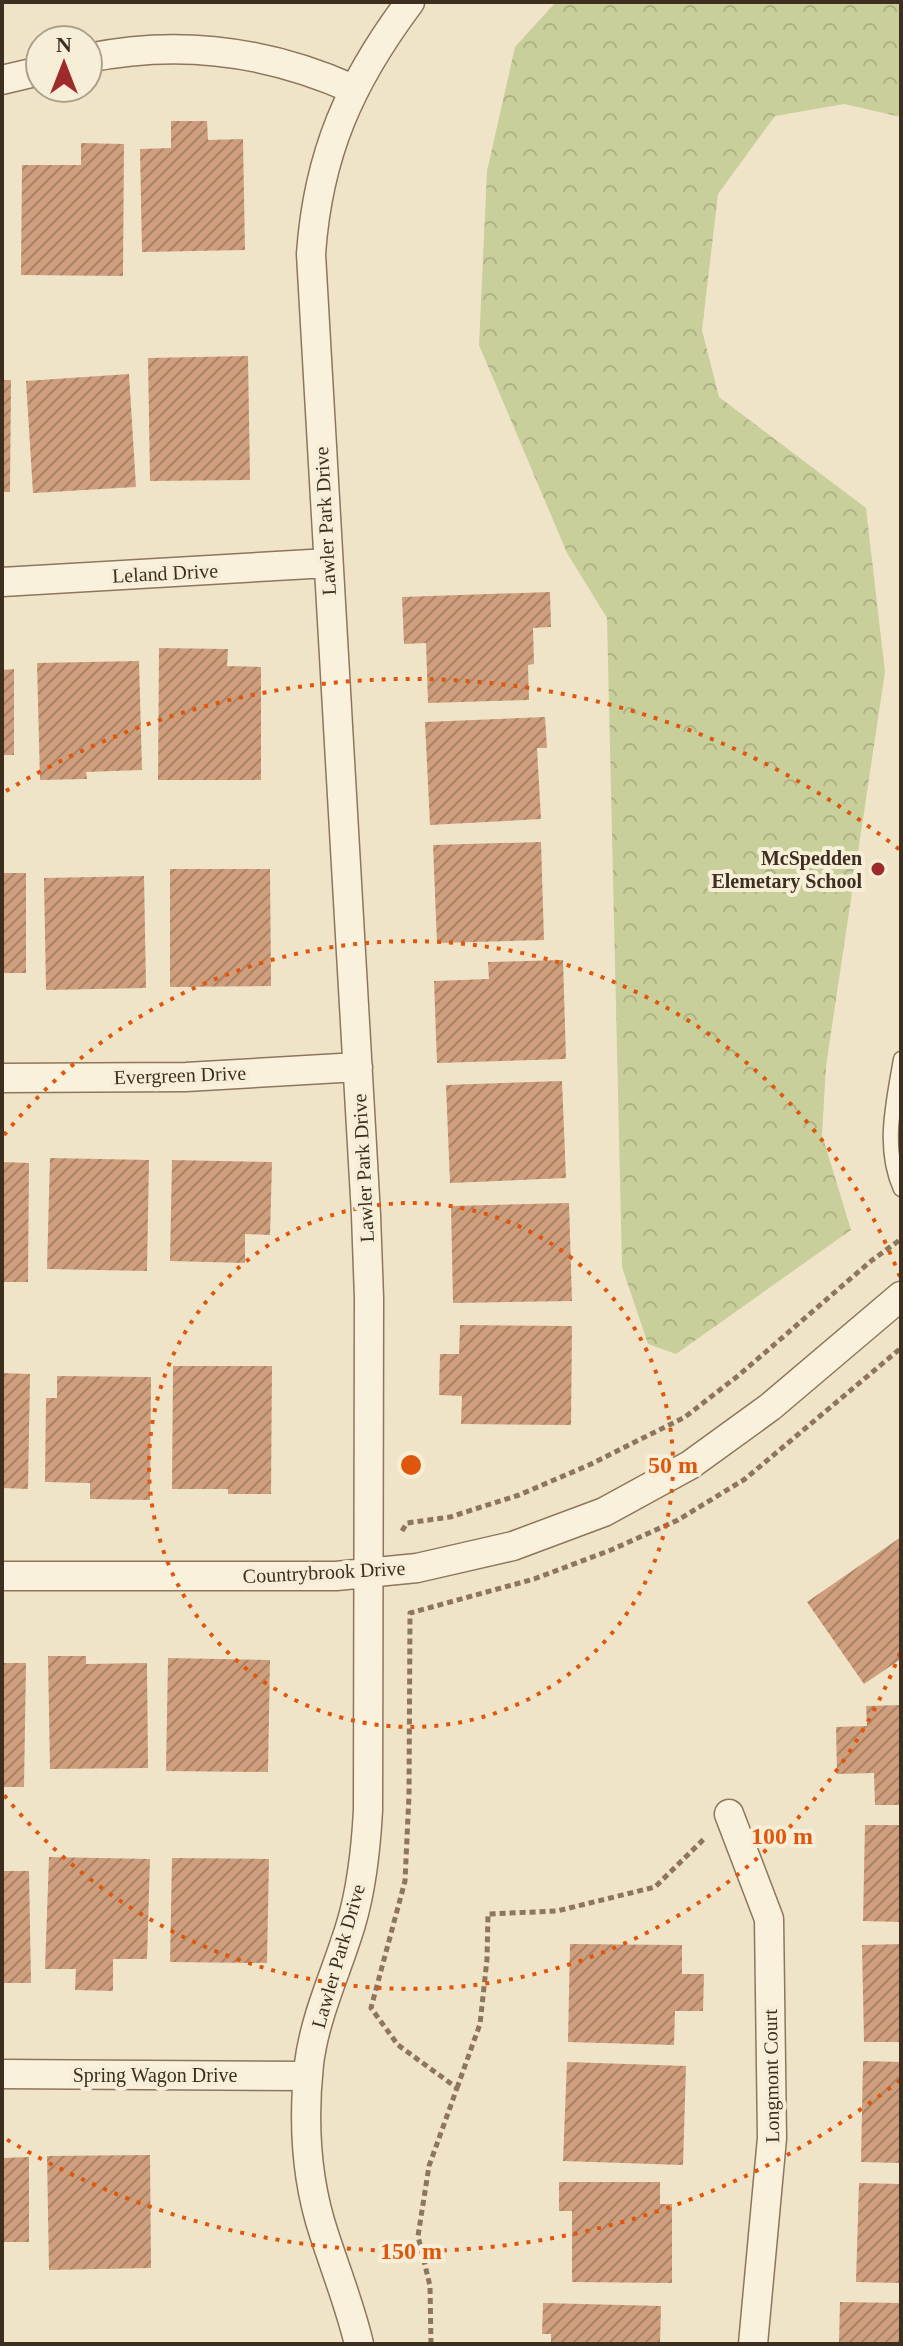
<svg xmlns="http://www.w3.org/2000/svg" width="903" height="2346" font-family="Georgia,serif">
	<defs>
		<pattern id="forest-crowns" width="20" height="18" patternUnits="userSpaceOnUse" patternTransform="scale(2)"><rect width="20" height="18" fill="#c9cf9b"/><path d="M2 6a3 3 0 1 1 6 0M12 15a3 3 0 1 1 6 0" fill="none" stroke="#aeb285"/></pattern>
		<pattern id="building-hatch" width="6" height="6" patternUnits="userSpaceOnUse" patternTransform="scale(2)"><rect width="6" height="6" fill="#cf9f7d"/><path d="M-1 1l2-2M0 6l6-6M5 7l2-2" fill="none" stroke="#a98266"/></pattern>
	</defs>
	<rect width="100%" height="100%" fill="#f0e4c8"/>
	<path fill="url(#forest-crowns)" d="M556,2h345v115l-57,-13 -69,12 -57,78 -16,136 17,67 147,111 19,164 -59,394 -4,69 29,95 -175,124 -28,-10 -26,-77 -15,-649 -40,-65 -88,-208 8,-174 28,-124z"/>
	<path fill="url(#building-hatch)" d="M171,121h36l1,19 35,-1 2,111 -103,2 -2,-103 31,-1z
		M81,143l43,1 -1,132 -102,-1 1,-110h59z
		M248,356l2,124 -100,1 -2,-123z
		M129,374l7,113 -103,6 -7,-112z
		M2,380h9l-1,112h-8z
		M550,592l1,35 -18,1 1,36 -6,1 1,35 -101,3 -2,-60 -22,1 -2,-47z
		M159,648l69,1 -1,17 34,1v113h-103z
		M139,661l3,109 -56,2 1,7 -47,1 -3,-117z
		M14,669v86h-12v-85z
		M545,717l2,31h-10l4,71 -111,6 -5,-103z
		M541,842l3,98 -107,3 -4,-98z
		M170,869h100l1,117 -101,1z
		M2,873h24v100h-24z
		M144,876l2,112 -100,2 -2,-112z
		M563,960l3,99 -129,4 -3,-82 55,-2 -1,-17z
		M562,1081l4,97 -116,5 -4,-98z
		M50,1158l99,2 -2,111 -100,-2z
		M172,1160l100,2 -2,73 -25,-1v29l-75,-2z
		M2,1162l27,1 -1,119h-26z
		M569,1203l3,98 -119,2 -2,-97z
		M460,1325l112,1 -1,99 -110,-1 1,-28 -23,-1 1,-41h19z
		M173,1366h99l-1,128h-43v-5h-56z
		M2,1373l28,1 -2,115 -26,-1z
		M57,1376l94,1 -1,123 -60,-1v-16l-45,-1 1,-84h11z
		M901,1537v122l-37,25 -57,-82z
		M48,1656h38v8l61,-1 1,105 -98,1z
		M168,1658l102,2 -2,112 -102,-1z
		M2,1663h24l-2,124h-22z
		M901,1705v100h-26l-1,-32 -37,1 -1,-47 31,-1 -1,-20z
		M865,1825h36v97l-38,-1z
		M49,1857l101,2 -3,100h-34v32l-38,-1 1,-21h-31z
		M172,1858l97,1 -2,104 -97,-1z
		M2,1871h27l2,112h-29z
		M570,1944l112,1v29h22l-1,37h-28l-1,34 -106,-3z
		M901,1944v98h-37l-2,-97z
		M863,2061l38,1v101l-40,-1z
		M567,2062l119,4 -3,99 -120,-4z
		M150,2155l1,113 -102,2 -2,-114z
		M29,2157v85h-27v-84z
		M559,2182h101v22h12v79l-100,-1v-71h-13z
		M859,2183l42,1v99l-45,-1z
		M840,2302l61,1v41h-62z
		M543,2303l118,3 -1,38h-109v-10h-9z"/>
	<g fill="none" stroke-linecap="round" stroke-linejoin="round">
		<defs>
			<path id="lane" d="M901,1059c-7,43 -19,88 0,130"/>
			<path id="street" d="M88,58c92,-19 180,-7 265,31
				M2,80l38,-9
				M2,582l326,-19
				M2,1078l184,-1 172,-10
				M2,1576h334l81,-8 96,-22 91,-34 86,-47 80,-58 131,-111
				M729,1814l40,105 3,219 -19,206
				M2,2074l306,2
				M359,2344c-9,-38 -23,-73 -35,-110 -18,-54 -21,-114 -15,-170 6,-49 28,-93 42,-140 11,-37 15,-76 17,-114l1,-512 -3,-83 -55,-961c7,-100 39,-172 99,-252"/>
		</defs>
		<use href="#lane" stroke="#8d765c" stroke-width="17"/>
		<use href="#street" stroke="#8d765c" stroke-width="31"/>
		<path stroke="#8d765c" stroke-width="5" stroke-dasharray="6 4" stroke-linecap="butt" d="M402,1531l5,-8 43,-6 69,-22 70,-30 96,-48 54,-42 132,-114 30,-22
			M457,2088l23,-64 7,-65 1,-45 69,-3 98,-24 51,-50
			M431,2344l-1,-58 -12,-50 11,-70 28,-78 -59,-43 -27,-37 34,-127 4,-86 1,-182 124,-34 77,-29 67,-30 67,-41 156,-131"/>
		<use href="#lane" stroke="#faf1dc" stroke-width="14"/>
		<use href="#street" stroke="#faf1dc" stroke-width="28"/>
	</g>
	<g fill="none" stroke="#df570d" stroke-width="4" stroke-dasharray="4 8">
		<circle cx="411" cy="1465" r="262"/>
		<path d="M900 1653A524 524 0 0 1 4 1795M4 1135A524 524 0 0 1 900 1277"/>
		<path d="M900 2080A786 786 0 0 1 6 2139M6 791A786 786 0 0 1 900 850"/>
	</g>
	<circle fill="#9e2a2b" stroke="#f7eed8" stroke-width="3" cx="878" cy="869" r="8"/>
	<g text-anchor="middle" dominant-baseline="central" stroke-width="8" stroke-linejoin="round" paint-order="stroke">
		<g font-size="20" fill="#3d2e20" stroke="#f7eed8">
			<text transform="translate(325 521) rotate(-93)">Lawler Park Drive</text>
			<text transform="translate(165 573) rotate(-3)">Leland Drive</text>
			<text transform="translate(180 1075) rotate(-2)">Evergreen Drive</text>
			<text transform="translate(363 1168) rotate(-93)">Lawler Park Drive</text>
			<text transform="translate(324 1572) rotate(-3)">Countrybrook Drive</text>
			<text transform="translate(338 1956) rotate(-74)">Lawler Park Drive</text>
			<text x="155" y="2075">Spring Wagon Drive</text>
			<text transform="translate(771 2076) rotate(-91)">Longmont Court</text>
		</g>
		<g font-size="20" font-weight="bold" fill="#3d2e20" stroke="#f7eed8" text-anchor="end">
			<text x="862" y="858">McSpedden<tspan x="862" dy="23">Elemetary School</tspan></text>
		</g>
	</g>
	<circle cx="411" cy="1465" r="12" fill="#df570d" stroke="#f7eed8" stroke-width="4"/>
	<g font-size="24" text-anchor="middle" font-weight="bold" fill="#df570d" stroke="#f7eed8" stroke-width="8" stroke-linejoin="round" paint-order="stroke">
		<text x="673" y="1473">50 m</text>
		<text x="782" y="1844">100 m</text>
		<text x="411" y="2259">150 m</text>
	</g>
	<rect width="903" height="2346" fill="none" stroke="#3d2e20" stroke-width="8"/>
	<g transform="translate(64 64)"><circle r="38" fill="#f7eed8" stroke="#ada18e" stroke-width="2"/>
	<path d="M0-6L14 30L0 20L-14 30Z" fill="#9e2a2b"/>
	<text y="-12" font-size="22" font-weight="bold" text-anchor="middle" fill="#3d2e20">N</text>
	</g>
</svg>
